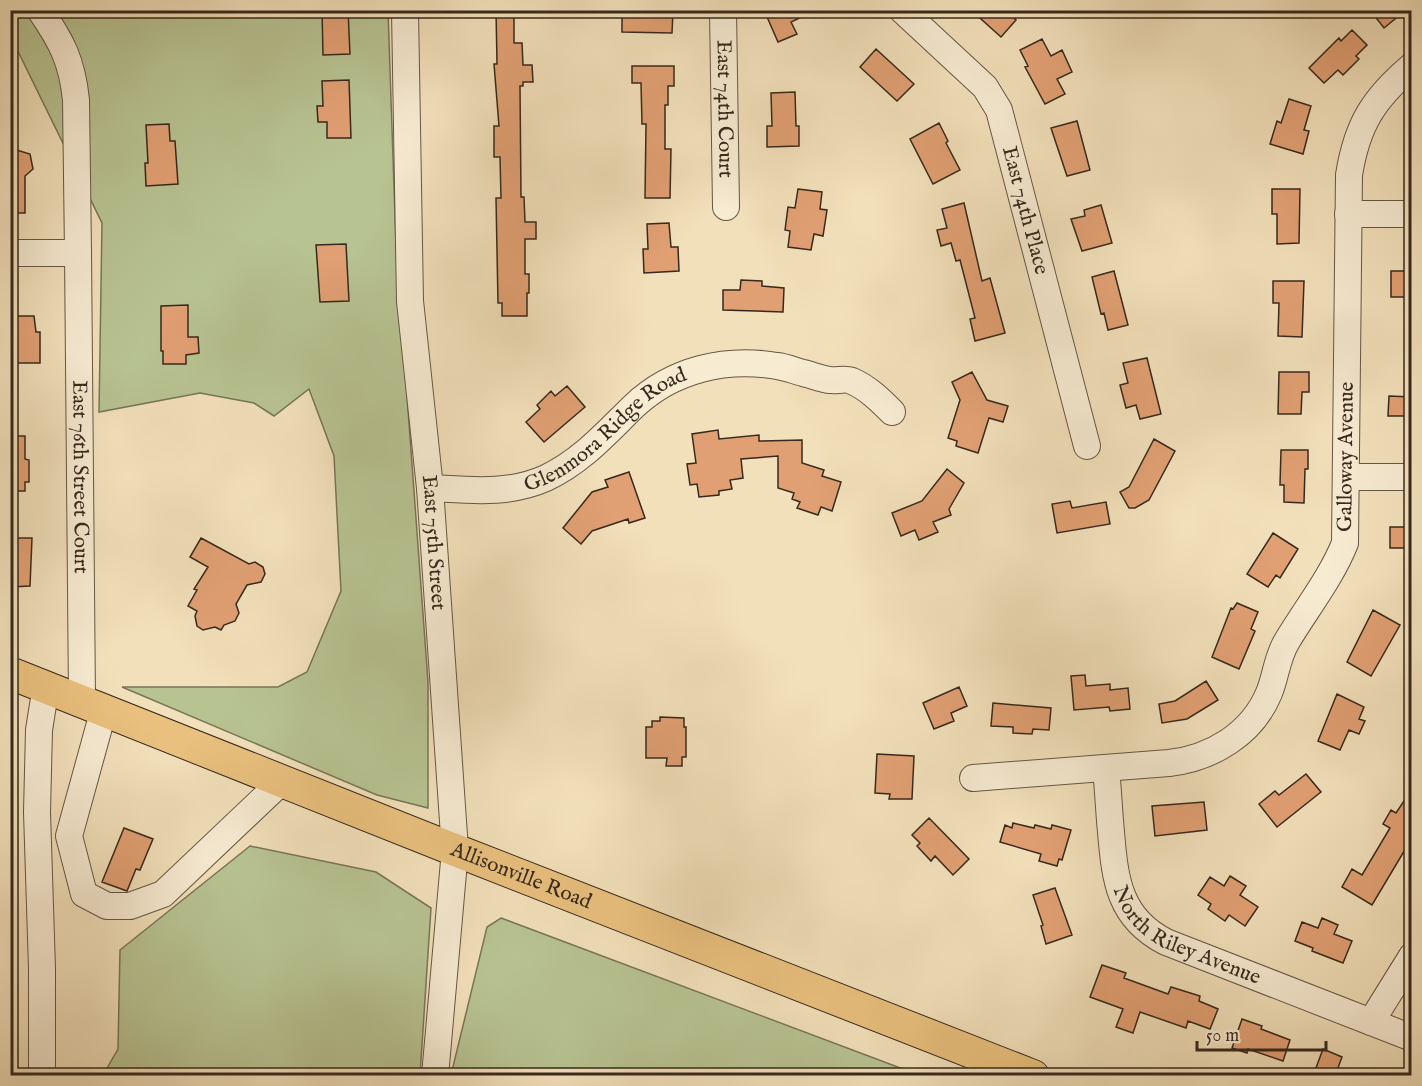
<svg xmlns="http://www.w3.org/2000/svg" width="1422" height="1086" font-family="'IM FELL English',serif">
	<rect width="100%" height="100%" fill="#f2e0ba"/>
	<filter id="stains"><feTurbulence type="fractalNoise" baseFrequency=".00333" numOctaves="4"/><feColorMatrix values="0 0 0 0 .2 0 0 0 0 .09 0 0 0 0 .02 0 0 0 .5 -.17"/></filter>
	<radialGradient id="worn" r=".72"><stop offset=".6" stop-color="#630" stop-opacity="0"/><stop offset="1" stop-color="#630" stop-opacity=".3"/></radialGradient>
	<path fill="#b8c392" stroke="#777658" stroke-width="1.5" d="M10,11h378l8,235 32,436v126l-51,-13 -255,-108h156l29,-15 34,-81 -7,-135 -25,-67 -35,27 -20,-13 -54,-10 -101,19 3,-189 -91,-186z
		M250,846l126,26 55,36 -11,167h-317l15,-26 2,-99z
		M501,918l418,157h-468l36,-148z"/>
	<path fill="#e1a073" stroke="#36291e" stroke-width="1.5" d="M322,10h26l2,44 -27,1z
		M496,10h18v33h8l1,22h9l1,17h-10v4h-3l1,111h3l1,25h11v17h-11v35h4v19h-2v23h-25v-13h-4l-2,-105h5l-1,-41h-6v-31h5l-5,-62h3z
		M622,10l51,1 -1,22 -50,-1z
		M764,10h52l-25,12 6,12 -19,8z
		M971,10h35l10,10 -15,17z
		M1370,10h36l-22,18z
		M1352,30l15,15 -11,11 3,3 -16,16 -5,-5 -14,13 -15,-15 30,-30 2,3z
		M1042,39l9,17 11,-6 10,22 -15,7 8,15 -20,10 -20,-37 3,-1 -8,-16z
		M876,49l38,35 -17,17 -37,-34z
		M632,66h42v20h-6v19h-3v44h6l-1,49h-25l1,-74h-4l-1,-41h-9z
		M349,80l2,58h-24v-16h-9l-1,-16h6l-1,-25z
		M795,92l1,34h3v20l-32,1v-21h5l-1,-33z
		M1289,99l22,7 -7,24 5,1 -6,23 -33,-10 7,-23 4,2z
		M1077,121l13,49 -23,6 -16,-48z
		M939,123l9,18 -2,2 14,27 -27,14 -23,-45z
		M169,124l1,17h5l3,43 -32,2 -1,-23h3l-2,-38z
		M10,148l20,6 3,15 -8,7v37h-15z
		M798,189l24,3 -2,17 7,1 -4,26 -9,-2 -3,16 -23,-3 2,-16 -5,-1 3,-23 7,1z
		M1272,189h28l-1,54 -22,1v-30h-5z
		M964,203l18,78 8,-3 15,55 -30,8 -5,-22 5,-1 -15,-58 -4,1 -5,-18 -10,3 -4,-16 10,-2 -5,-19z
		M1101,205l11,38 -30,8 -11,-32 14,-3 -1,-6z
		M669,223l2,24h7l1,24 -35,2 -1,-24h5l-1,-25z
		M346,244l3,57 -29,1 -4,-57z
		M1114,271l14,54 -20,5 -4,-17 -3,1 -9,-37z
		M1391,271h19l2,26h-21z
		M741,280l21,1v5l22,2 -1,24 -60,-2v-20h17z
		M1273,281h31l-2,56 -24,-1 1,-33h-6z
		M188,305v32h10l1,16 -13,2v9h-23v-13h-2v-45z
		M12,316h22l2,16h4v31h-28l-2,-32z
		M1147,358l14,56 -21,5 -4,-14 -10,3 -6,-23 8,-2 -5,-20z
		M972,372l15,28 21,6 -5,16 -14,-4 -11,35 -22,-7 1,-5 -9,-3 12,-38 -8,-18z
		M1279,372h30v20h-7l-1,22h-23z
		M567,386l18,21 -41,35 -18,-20 14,-13 -3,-4 14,-14 4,5z
		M1389,396l23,1v19h-24z
		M718,430l1,9 40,-4v6l43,-1v23l22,7 -2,6 19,6 -9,29 -11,-4 -3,8 -21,-7 3,-6 -8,-3 2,-6 -16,-5v-32l-37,3 2,19 -13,2 2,9 -13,2v4l-20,2 -2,-13 -7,1 -3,-21 9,-1 -4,-29z
		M10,436h15v23l4,1v22h-4v9h-15z
		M1154,439l21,12 -26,49 -14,8h-6l-9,-16 9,-5z
		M1281,450h27v19h-3l-1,34 -20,-1v-17h-4z
		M947,469l17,14 -15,26 2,6 -18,7 5,10 -19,8 -4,-10 -14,6 -9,-23 30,-12z
		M629,472l16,46 -16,5 -1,-4 -36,12 -11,13 -18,-16 29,-36 16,-5 -3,-7z
		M1070,501l2,7 34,-6 4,22 -53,9 -5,-29z
		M1390,527h22v21h-22z
		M1273,533l25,16 -18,29 -4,-3 -8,12 -21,-13z
		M12,538h20l-2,48 -19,1z
		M201,538l48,26 6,-2 8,5 2,7 -4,8 -14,3 -11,19 3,9 -4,8 -11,4 -3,5 -6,-3 -12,3 -6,-4 -2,-10 2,-5 -9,-5 9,-16 -3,-1 14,-22 -18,-10z
		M1237,603l21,9 -7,17 4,2 -16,38 -27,-12 19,-49 2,1z
		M1373,610l27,15 -29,51 -24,-14z
		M1085,675l1,11 24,-2v6l18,-2 2,21 -20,2 -1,-4 -35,3 -3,-34z
		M1206,681l12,19 -31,19 -25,4 -3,-19 16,-3z
		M959,687l8,19 -16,7 3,8 -20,8 -11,-26z
		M1337,694l27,13 -5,12 6,2 -6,13 -10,-4 -9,20 -22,-9z
		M993,703l58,5 -2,22 -16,-1 -1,5 -19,-1v-6l-22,-1z
		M660,717l24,1v9h2v30h-4v9h-16l1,-8h-21v-31h6v-6h8z
		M877,754l37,2 -2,43h-23l1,-5 -15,-1z
		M1306,774l15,18 -44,35 -18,-23 16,-13 4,4z
		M1412,789v49l-40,67 -30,-18 10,-18 10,6 28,-47 -7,-4 8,-14 5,3z
		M1204,802l3,28 -52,6 -3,-30z
		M929,818l40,41 -16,16 -18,-19 -4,5 -14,-15 3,-3 -8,-8z
		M1013,823l21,5 1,-3 16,4 1,-4 19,5 -9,30 -3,-1 -2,7 -18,-5 2,-7 -41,-12 5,-17 7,3z
		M124,828l29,11 -13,31 -4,-1 -9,22 -25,-9z
		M1230,876l16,10 -6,9 18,12 -13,19 -16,-11 -4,6 -17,-12 3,-5 -13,-9 12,-18 14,9z
		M1055,888l17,47 -26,9 -5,-18 2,-1 -10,-30z
		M1322,918l16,7 -4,9 18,7 -9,22 -31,-12 1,-3 -18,-7 7,-19 16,6z
		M1102,965l24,8 -2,5 44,16 3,-7 29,9 -1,5 19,8 -8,20 -22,-8 -2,7 -46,-16 -7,21 -17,-6 7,-18 -33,-12z
		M1242,1019l20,7 -1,3 29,11 -7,21 -35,-12 -1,4 -15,-5z
		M1323,1049l19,8 -7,19h-22z"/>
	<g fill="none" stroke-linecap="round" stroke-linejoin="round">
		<defs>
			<g id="minor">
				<path id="s1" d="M405,10l5,291 20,187 25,362 -20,226"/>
				<path id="s2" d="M723,10l3,197"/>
				<path id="s3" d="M902,10l83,77 14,23 88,336"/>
				<path d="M1348,214h64"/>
				<path d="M10,253h68l-2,-153c-4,-39 -14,-58 -36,-90"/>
				<path id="s4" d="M78,253l4,447"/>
				<path d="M1347,477h65"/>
				<path id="s5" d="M430,488c40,2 78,7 116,-10 36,-17 60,-45 88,-72 38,-36 91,-49 143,-40 9,1 18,5 26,7 9,2 18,6 27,7 7,1 16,-2 22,1 16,7 28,19 40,31"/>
				<path d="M104,709l-35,127 15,58 23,12h23l33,-12 119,-113"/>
				<path id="s6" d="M1106,768c2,21 3,43 5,64 4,48 8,86 55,110l246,96"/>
				<path id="s7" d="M973,778l196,-15c43,-5 83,-29 100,-70 7,-17 8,-36 18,-52 19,-32 44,-63 58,-98l4,-368c8,-50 24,-76 63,-109"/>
				<path d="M1371,1022l41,-66"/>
				<path d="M42,1076v-107l-5,-157 2,-82 7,-44"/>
			</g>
			<g id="major">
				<path id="s8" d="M10,673l445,177 578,226"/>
			</g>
		</defs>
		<use href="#minor" stroke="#655745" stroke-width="28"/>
		<use href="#major" stroke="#36291e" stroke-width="34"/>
		<use href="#minor" stroke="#f7ebd2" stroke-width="26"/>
		<use href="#major" stroke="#e9c07d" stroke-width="32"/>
	</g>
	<g text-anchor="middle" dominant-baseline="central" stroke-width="5" stroke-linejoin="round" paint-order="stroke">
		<g font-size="21" fill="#36291e" stroke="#f7ebd2">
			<text stroke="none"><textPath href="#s2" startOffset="99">East 74th Court</textPath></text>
			<text stroke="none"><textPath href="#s3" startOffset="244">East 74th Place</textPath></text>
			<text stroke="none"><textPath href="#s5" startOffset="194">Glenmora Ridge Road</textPath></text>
			<text stroke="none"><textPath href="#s7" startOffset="580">Galloway Avenue</textPath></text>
			<text stroke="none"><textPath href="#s4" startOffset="224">East 76th Street Court</textPath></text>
			<text stroke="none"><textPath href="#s1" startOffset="534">East 75th Street</textPath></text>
			<text stroke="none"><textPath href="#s8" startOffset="550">Allisonville Road</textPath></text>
			<text stroke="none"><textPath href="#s6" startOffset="207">North Riley Avenue</textPath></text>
		</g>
	</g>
	<rect width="1422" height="1086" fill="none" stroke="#f2e0ba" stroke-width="36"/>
	<rect x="12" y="12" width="1398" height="1062" fill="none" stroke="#36291e" stroke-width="3"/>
	<rect x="18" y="18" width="1386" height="1050" fill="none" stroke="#36291e" stroke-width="1.5"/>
	<path d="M1197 1041v9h129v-9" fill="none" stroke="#36291e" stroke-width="3"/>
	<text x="1206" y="1041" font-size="18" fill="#36291e" stroke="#f7ebd2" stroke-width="4.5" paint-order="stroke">50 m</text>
	<rect width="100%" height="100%" filter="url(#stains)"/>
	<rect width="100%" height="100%" fill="url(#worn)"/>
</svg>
